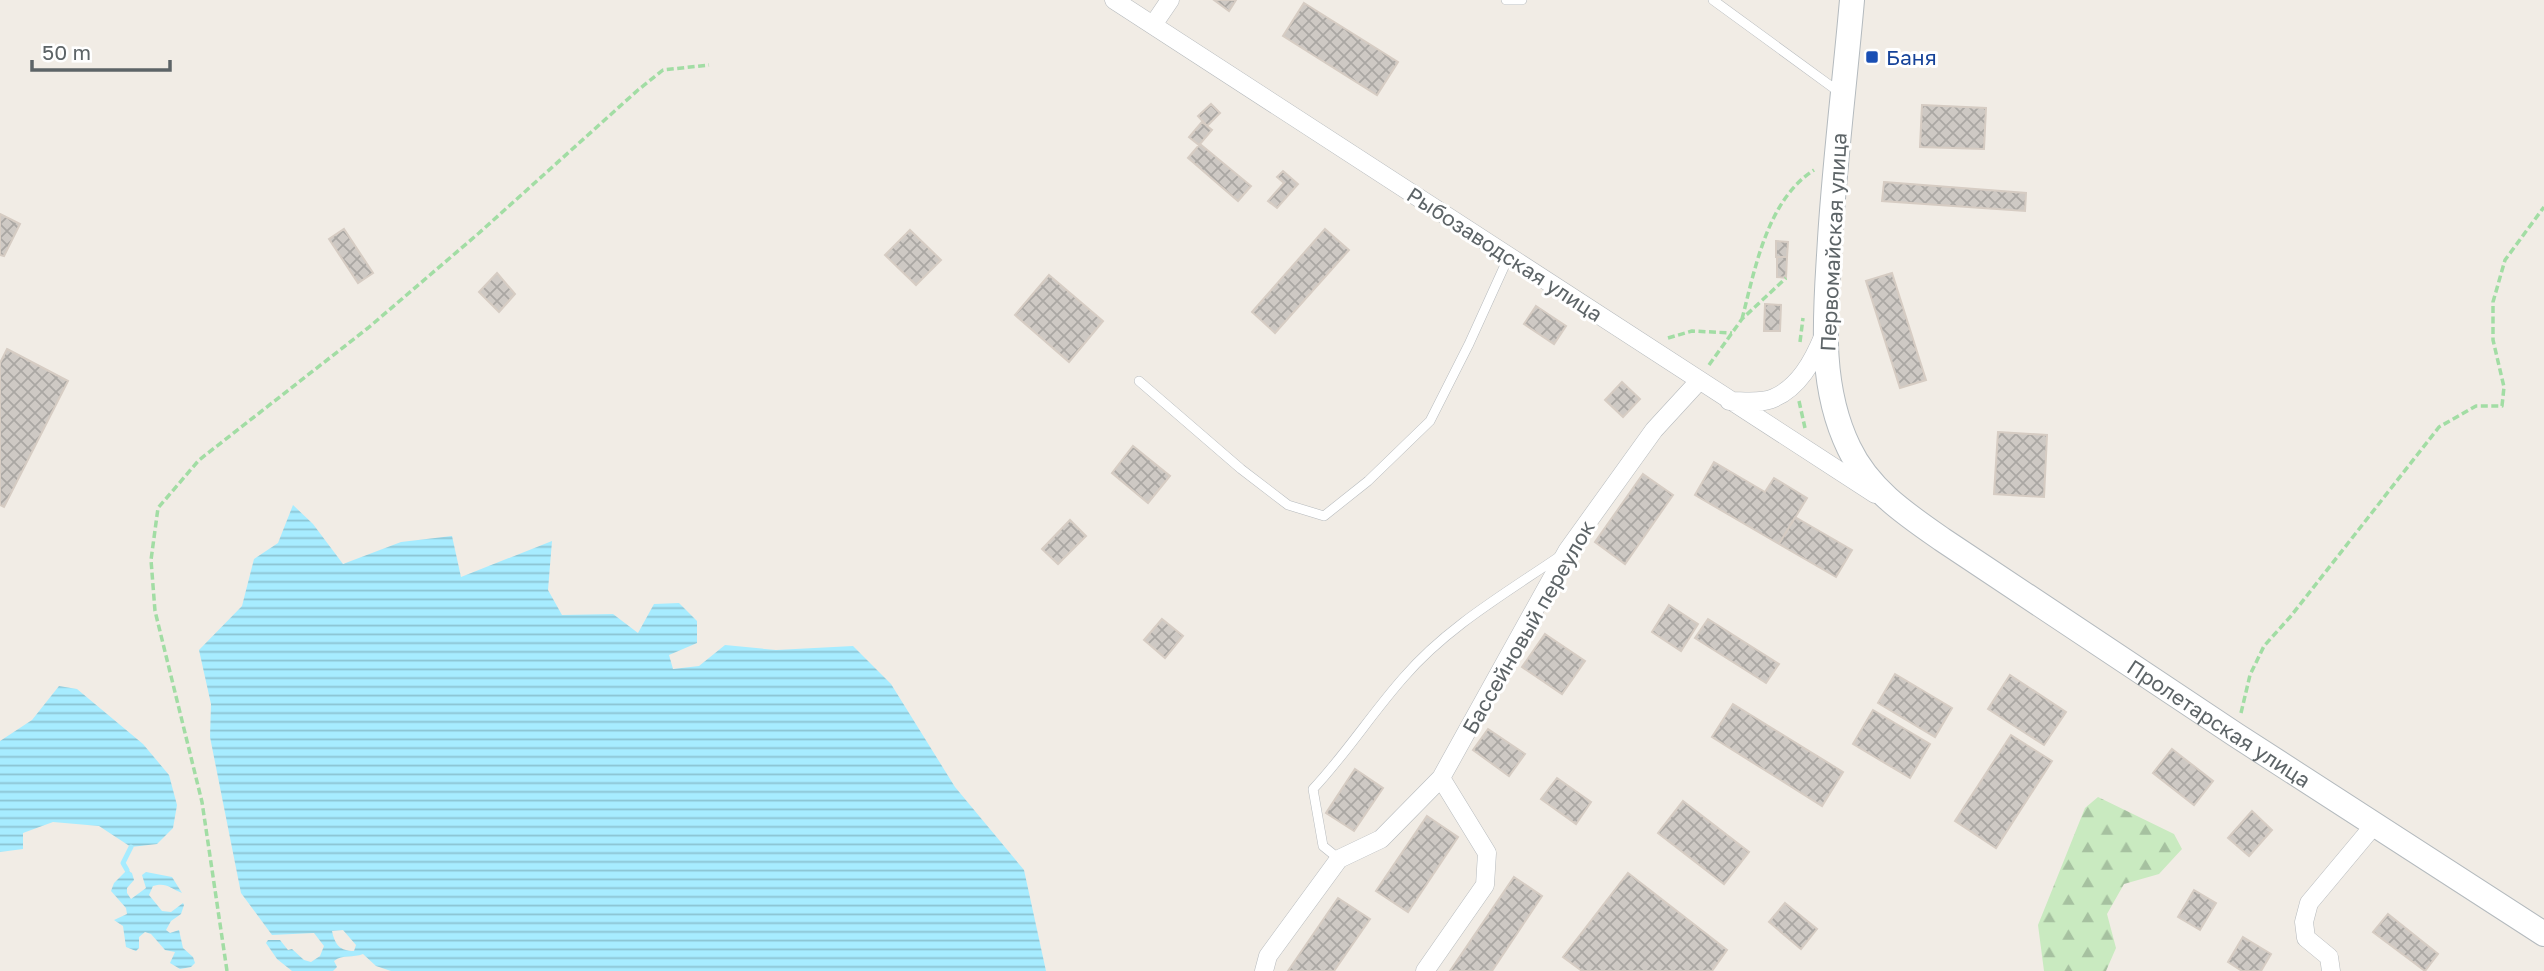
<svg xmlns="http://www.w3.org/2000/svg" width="2544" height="971" font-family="'Golos Text',sans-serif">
	<defs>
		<pattern id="forest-firs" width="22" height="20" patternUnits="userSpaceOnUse" patternTransform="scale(1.75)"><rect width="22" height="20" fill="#c9eac0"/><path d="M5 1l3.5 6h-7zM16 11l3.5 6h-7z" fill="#a6c1a0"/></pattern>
		<pattern id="water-rules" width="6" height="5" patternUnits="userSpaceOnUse" patternTransform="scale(1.75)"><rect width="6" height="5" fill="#a7ecff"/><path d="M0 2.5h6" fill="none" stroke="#8bc3d2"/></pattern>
		<pattern id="building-cross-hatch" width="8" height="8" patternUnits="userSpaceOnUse" patternTransform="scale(1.75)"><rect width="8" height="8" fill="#cec9c4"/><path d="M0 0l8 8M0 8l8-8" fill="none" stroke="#aaa7a3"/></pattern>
	</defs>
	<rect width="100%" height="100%" fill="#f1ece5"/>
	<path fill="url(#forest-firs)" d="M2098,797l76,37 8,15 -23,25 -35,10 -17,30 9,34 -10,23h-62l-6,-46 47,-117z"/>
	<path fill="url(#water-rules)" fill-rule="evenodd" d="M293,505l20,19 30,40 58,-22 51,-6 9,41 91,-36 -4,49 14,25 51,-1 25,19 16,-29 25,-1 18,18v22l-28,12 4,14 26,-3 26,-21 51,5 77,-4 38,38 64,103 69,83 22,101h-655l-15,-5 -13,-12c-10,4 -20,0 -29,7l3,6 -4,4h-41l-15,-12 -11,-16 2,-3h12l8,10 4,-1 12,11 7,2 9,-6 4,-10 -10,-13 -42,2 -31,-42 -31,-156 1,-33 -12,-54 43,-44 12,-47 24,-16zM343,930l13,15 -2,6c-14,0 -19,-6 -22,-20z
		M59,686l18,3 66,55 26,31 8,30 -4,23 -16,16 -26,3 -32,-21 -46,-4 -30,11v16l-23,3v-111l32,-21z
		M127,870l5,3 2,7 -7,8v5l4,6 15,-11 -4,-13 4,-3 26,5 10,16c-12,-5 -16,-11 -29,-7l-4,9 13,16 9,1 12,-9 1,2 -3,9 -10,7 -5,9 4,3 9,-3 4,18 10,9 2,6 -4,4 -11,2 -10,-6 5,-11 -10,-2 -14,-16 -6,-2 -6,5v11l-3,3 -10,-4 -3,-21 -9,-6 13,-6 -1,-6 -15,-17 3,-8z"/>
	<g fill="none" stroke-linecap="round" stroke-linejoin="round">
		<path stroke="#a7ecff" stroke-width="5" d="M127,870l-4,-7 8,-16"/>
	</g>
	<path fill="url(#building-cross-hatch)" stroke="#d6ccc3" stroke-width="2" d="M1214,0h22l-7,11z
		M1304,3l94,59 -21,33 -94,-59z
		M1211,104l9,9 -13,13 -9,-10z
		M1922,105l64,3 -2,41 -64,-2z
		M1202,122l10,8 -13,15 -10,-8z
		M1200,144l51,42 -13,15 -50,-43z
		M1283,171l15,13 -21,24 -9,-7 16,-18 -7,-6z
		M1884,182l142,11 -1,18 -143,-10z
		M0,214l20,10 -16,32 -4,-1z
		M344,229l29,44 -15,10 -29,-44z
		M1325,229l24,21 -74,83 -23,-21z
		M910,230l31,30 -25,25 -31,-30z
		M1776,241l12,1 -1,15h-11z
		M1777,257h10l-1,21 -9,-1z
		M497,273l18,21 -16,18 -20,-20z
		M1892,273l34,107 -26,8 -34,-107z
		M1049,275l54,46 -34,41 -54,-47z
		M1765,304l16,1 -1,26h-16z
		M1536,306l30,20 -12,18 -30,-20z
		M7,349l61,32 -64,126 -4,-2v-142z
		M1622,382l18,17 -17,18 -18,-17z
		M1998,432l49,3 -3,62 -50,-3z
		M1133,446l37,30 -22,27 -36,-30z
		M1714,462l51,30 9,-14 33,20 -28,46 -84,-49z
		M1643,474l30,21 -48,69 -30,-22z
		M1795,517l57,33 -16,27 -57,-33z
		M1070,520l16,16 -28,28 -16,-15z
		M1669,605l29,19 -17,27 -29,-19z
		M1162,619l21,17 -18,22 -21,-18z
		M1708,619l71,45 -13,19 -71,-45z
		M1545,634l40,27 -23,33 -40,-27z
		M1895,674l57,34 -17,29 -57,-34z
		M2010,675l56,37 -22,33 -56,-36z
		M1733,704l110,68 -21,34 -110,-69z
		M1873,710l57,34 -20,34 -57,-34z
		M1488,729l37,25 -16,22 -36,-26z
		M2011,735l41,26 -56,87 -41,-27z
		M2172,749l41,32 -19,24 -41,-32z
		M1355,769l28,19 -29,43 -28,-18z
		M1557,778l34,24 -15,22 -35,-25z
		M1683,801l66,51 -25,32 -66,-51z
		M2252,811l20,19 -23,26 -21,-18z
		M1427,816l31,21 -50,75 -32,-21z
		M1628,873l99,77 -15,21h-130l-19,-14z
		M1514,877l28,19 -50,75h-42z
		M2194,890l22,13 -16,27 -22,-13z
		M1338,898l32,21 -36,52h-46z
		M1785,903l32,26 -16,20 -32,-27z
		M2388,914l50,40 -13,17 -52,-39z
		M2243,937l28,17 -10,17h-19l-14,-9z"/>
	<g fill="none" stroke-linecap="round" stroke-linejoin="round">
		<defs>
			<path id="lane" d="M1506,0h16
				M1713,0l126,92
				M1139,381l102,88 47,36 36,11 44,-35 62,-60 39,-77 40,-88
				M1339,859l-16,-13 -10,-57c33,-35 59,-76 91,-112 43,-50 102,-84 156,-121"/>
			<path id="street" d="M1114,0l761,494
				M1153,25l17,-25
				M1729,401c14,0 32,3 45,-3 25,-11 39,-37 49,-61
				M1264,971l4,-15 71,-97 42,-20 60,-61 126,-227 87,-121 45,-49
				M1425,971l60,-86 2,-32 -46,-75
				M2331,971l-2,-14 -23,-19 -2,-16 5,-19 66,-79"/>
			<g id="secondary">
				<path id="s1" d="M1852,0c-7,80 -17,159 -22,239 -4,71 -13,143 19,209 20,42 58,67 94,92l293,195 308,199"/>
			</g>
		</defs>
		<use href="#lane" stroke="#b6babd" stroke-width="10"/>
		<use href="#street" stroke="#b6babd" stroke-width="19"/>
		<use href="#secondary" stroke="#b4babe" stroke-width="26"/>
		<path stroke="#a2dda4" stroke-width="3.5" stroke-dasharray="7 3.5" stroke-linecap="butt" d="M1742,319c13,-50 25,-119 72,-149
			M1668,338l24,-7 40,2
			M1800,342l3,-24
			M1709,365l33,-46 44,-41
			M1799,401l6,27
			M2241,713l9,-38 14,-29 27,-30 148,-189 37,-21h26l2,-19 -11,-47v-38l12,-42 39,-53
			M227,971l-25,-169 -47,-191 -4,-51 7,-52 41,-48 169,-132 111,-95 159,-143 25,-20 46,-5"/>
		<use href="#lane" stroke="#fff" stroke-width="9"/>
		<use href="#street" stroke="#fff" stroke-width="18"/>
		<use href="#secondary" stroke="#fff" stroke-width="24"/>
	</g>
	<rect fill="#1a4fb4" stroke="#fff" stroke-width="2.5" x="1865" y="50" width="14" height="14" rx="3.5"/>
	<g text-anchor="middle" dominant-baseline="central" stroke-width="6" stroke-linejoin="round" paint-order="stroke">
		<g font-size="21" fill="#164399" stroke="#fff" text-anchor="start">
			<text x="1886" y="57">Баня</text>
		</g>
		<g font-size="21" fill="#5d6467" stroke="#fff">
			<text transform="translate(1833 242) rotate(-87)">Первомайская улица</text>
			<text transform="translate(1505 254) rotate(33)">Рыбозаводская улица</text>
			<text transform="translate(1528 627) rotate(-60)">Бассейновый переулок</text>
			<text stroke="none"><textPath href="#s1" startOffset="917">Пролетарская улица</textPath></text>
		</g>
	</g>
	<path d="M32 60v10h138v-10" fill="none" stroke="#5d6467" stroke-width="3.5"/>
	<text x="42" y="60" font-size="21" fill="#5d6467" stroke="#ffffff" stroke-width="5" paint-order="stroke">50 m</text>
</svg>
